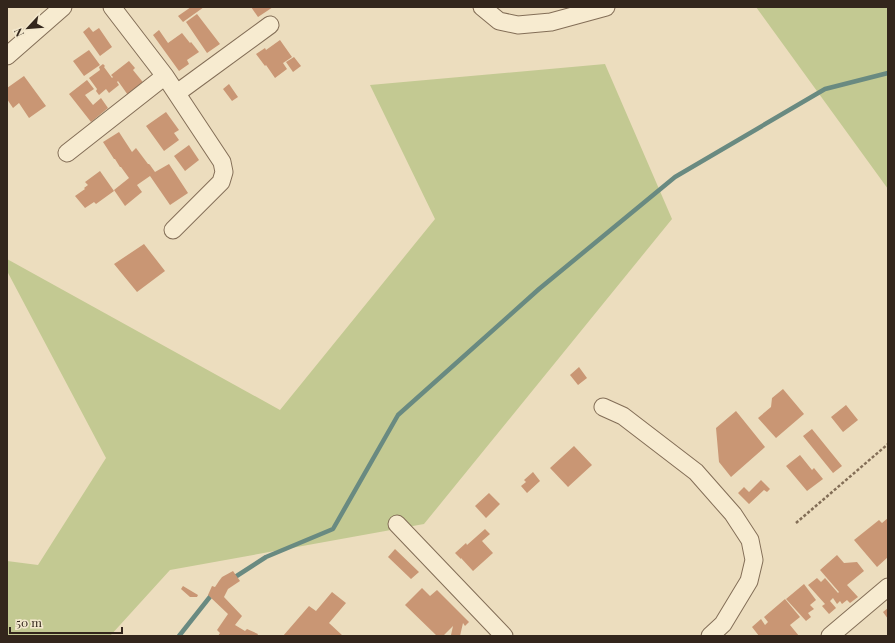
<svg xmlns="http://www.w3.org/2000/svg" width="895" height="643" font-family="'Playfair Display',serif">
	<rect width="100%" height="100%" fill="#ecddbe"/>
	<path fill="#c3c992" d="M756,7h132v182z
		M605,64l67,155 -248,305 -254,46 -60,66h-103v-75l31,4 68,-107 -99,-187v-12l273,151 155,-191 -65,-134z"/>
	<g fill="none" stroke-linecap="round" stroke-linejoin="round">
		<path stroke="#698a81" stroke-width="4.5" d="M232,579l34,-22 67,-28 65,-114 141,-126 136,-112 150,-88 63,-16
			M179,636l34,-43"/>
	</g>
	<path fill="#c99674" d="M191,7h13l-21,15 -5,-6z
		M251,7h22l-15,10z
		M197,14l23,30 -13,9 -21,-31z
		M89,27l4,5 6,-4 13,19 -12,9 -17,-24z
		M159,30l9,13 14,-10 8,10 1,-1 8,10 -12,8 2,4 -10,7 -26,-36z
		M280,40l12,17 -9,6 4,6 -12,9 -9,-13 -1,1 -9,-12 9,-6 1,2z
		M89,50l11,15 -16,11 -11,-15z
		M294,57l7,9 -8,6 -7,-10z
		M129,61l6,7 -2,2 13,16 -16,12 -12,-17 -1,1 2,3 -10,8 -3,-4 -7,6 -3,-4 1,-2 -8,-11 11,-8 -1,-3 4,-3 2,2 -1,1 8,11 1,-1 -2,-2z
		M24,76l22,30 -17,12 -10,-15 -6,5 -6,-9v-11z
		M87,80l7,9 -9,6 8,10 8,-7 7,10 -17,14 -22,-28z
		M229,84l9,13 -6,4 -9,-12z
		M166,112l13,18 -5,3 5,7 -15,11 -18,-25z
		M119,132l13,20 4,-4 12,16h1l1,1 5,7 14,-8 19,29 -18,12 -20,-29 -13,9 5,7 -17,14 -11,-16 15,-12 -8,-11h-1l-5,-8h-1l-11,-17z
		M189,145l10,15 -14,11 -11,-15z
		M100,171l14,20 -18,13 -2,-2 -9,6 -10,-12 10,-7 -1,-1 4,-3 -3,-3z
		M144,244l21,27 -28,21 -23,-28z
		M579,367l8,11 -9,7 -8,-10z
		M783,389l21,25 -28,24 -18,-20 13,-11 1,-9z
		M846,405l12,15 -15,12 -12,-15z
		M736,411l29,36 -34,30 -12,-15 -3,-34z
		M812,429l30,37 -9,7 -30,-37z
		M574,446l18,19 -24,22 -18,-19z
		M800,455l12,15 2,-2 9,11 -16,12 -21,-25z
		M533,472l7,9 -13,12 -6,-7 5,-4 -2,-2z
		M761,480l9,9 -3,3 -3,-2 -15,14 -11,-11 6,-6 5,5z
		M489,493l11,11 -14,14 -11,-12z
		M888,518v39l-11,10 -23,-27 25,-20 3,3z
		M485,529l5,5 -8,7 11,12 -20,18 -12,-13v1l-6,-6 11,-10 1,2z
		M395,549l24,23 -8,7 -23,-22z
		M837,555l7,8 13,-1 7,9 -17,14 11,12 -8,6 -3,-3 -5,4 -2,-3 -3,3 -4,-6 -3,3 6,7 -7,6 -7,-8 3,-2 -17,-19 9,-7 4,4 4,-4 13,15 1,-1 -19,-22z
		M233,571l7,10 -12,8 -4,8 18,19 -7,9 10,6 2,-2 11,5 -1,2h-39l2,-3 -3,-3 11,-16 -20,-19 4,-9 3,1 4,-6 3,-4z
		M804,584l12,16 -6,5 4,4 -6,4 3,4 -5,4 -20,-22z
		M183,586l15,9 -1,2h-7l-9,-8z
		M422,588l8,8 7,-6 32,32 -4,4 -2,-3 -3,13 -9,-1 2,-9 -10,10h-6l-32,-31z
		M332,592l14,11 -17,20 14,13h-60l26,-30 7,5z
		M785,599l15,18 -10,8 9,11h-40l-7,-9 9,-8 4,6 3,-3 -4,-5z
		M888,608v11l-5,-7z"/>
	<g fill="none" stroke-linecap="round" stroke-linejoin="round">
		<defs>
			<path id="street" d="M112,7l53,69 57,86 2,10 -3,10 -48,48
				M482,7l17,14 19,4 33,-3 55,-15
				M7,56l56,-49
				M177,93l93,-68
				M67,153l98,-77
				M603,407l20,9 73,56 37,42 17,26 4,20 -5,21 -26,43 -13,12
				M397,524l107,112
				M830,636l58,-49"/>
		</defs>
		<use href="#street" stroke="#836e57" stroke-width="19"/>
		<path stroke="#836e57" stroke-width="2.5" stroke-dasharray="3 2" stroke-linecap="butt" d="M796,523l92,-79"/>
		<use href="#street" stroke="#f7ebd0" stroke-width="17"/>
	</g>
	<rect width="895" height="643" fill="none" stroke="#33261c" stroke-width="16"/>
	<g transform="translate(28 28) rotate(244)" stroke="#f3e8cd" stroke-width="3" paint-order="stroke">
	<path d="M0-3L7 15L0 10L-7 15Z" fill="#33261c"/>
	<text y="-6" font-size="11" font-weight="bold" text-anchor="middle" fill="#33261c">N</text>
	</g>
	<path d="M10 627v6h112v-6" fill="none" stroke="#33261c" stroke-width="2"/>
	<text x="16" y="627" font-size="12" fill="#33261c" stroke="#f3e8cd" stroke-width="3" paint-order="stroke">50 m</text>
</svg>
